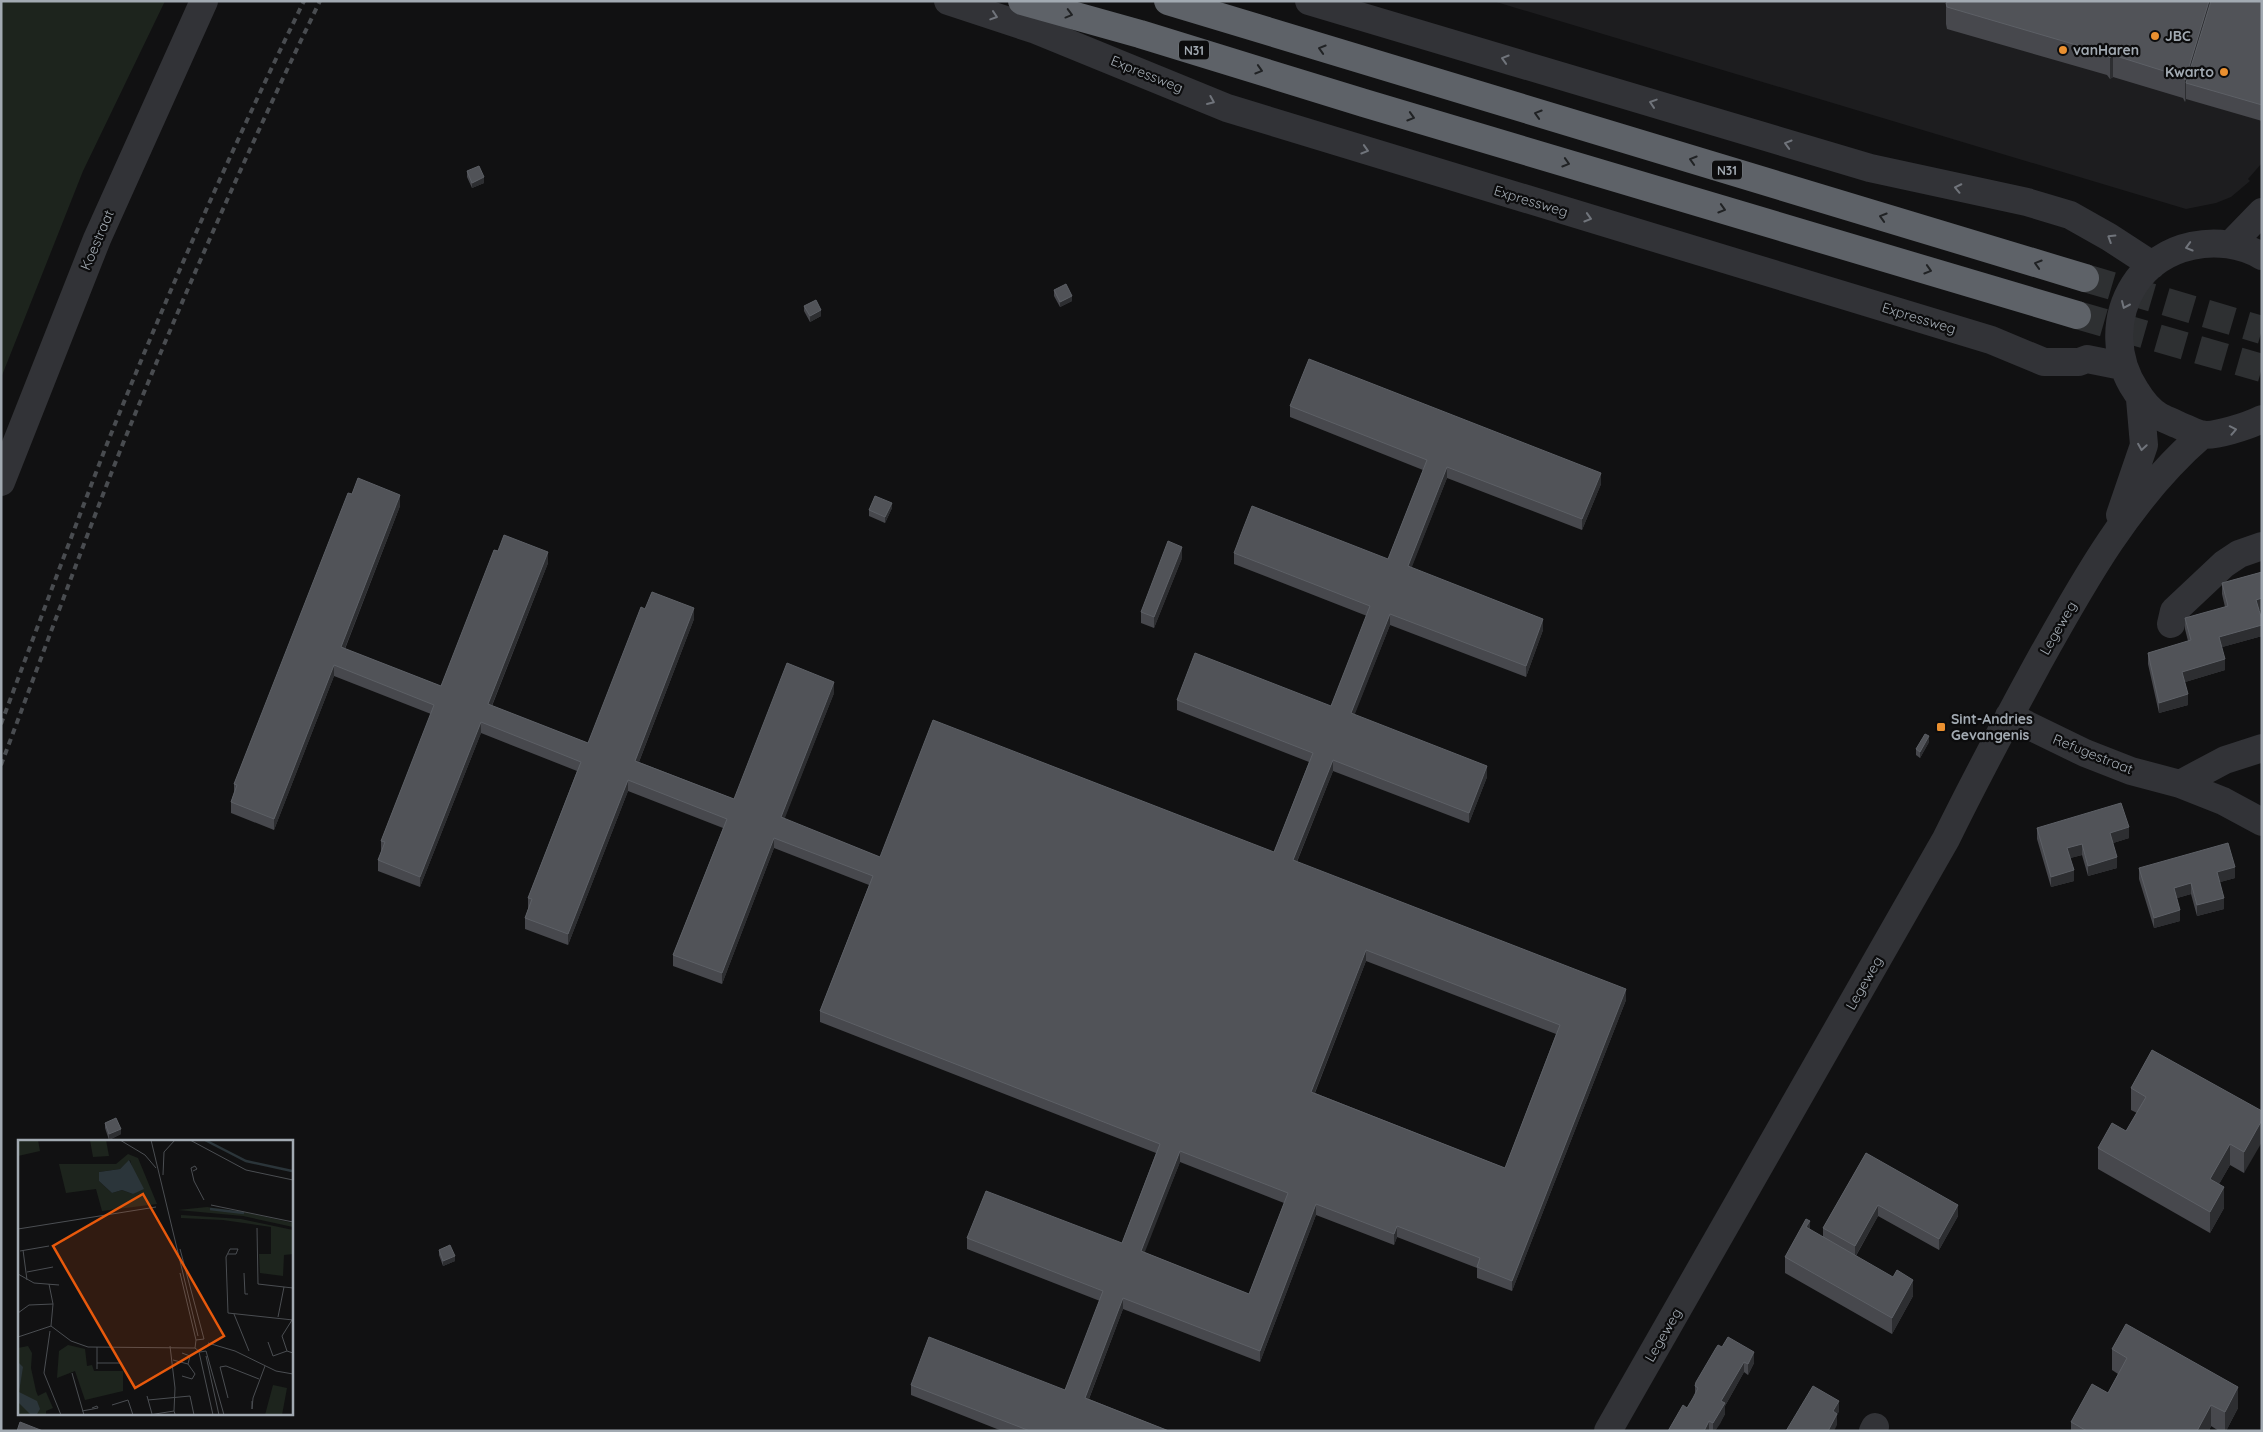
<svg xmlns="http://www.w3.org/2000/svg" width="2263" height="1432" font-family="Quicksand,sans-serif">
	<rect width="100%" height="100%" fill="#111112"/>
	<path fill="#1d1d1f" d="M1493,1h769v162l-14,16 2,2 -19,16 -15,6 -30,6z"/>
	<path fill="#1d241d" d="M1,1h164l-82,170 -82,207z"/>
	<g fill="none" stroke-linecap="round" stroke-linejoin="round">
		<path stroke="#2e3032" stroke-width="28" stroke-dasharray="28 14" stroke-linecap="butt" d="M2085,278l177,52
			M2077,315l185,53"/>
		<path stroke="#323337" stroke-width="28" d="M948,1l88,29 191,78 764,232 53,22h35l8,-3 35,7
			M1309,1l561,167 157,34 43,13 39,22 43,28
			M2231,244l31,-32
			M2262,256c-42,-24 -101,-13 -128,29 -21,33 -19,75 2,106 6,10 13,19 23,25 5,3 11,5 17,8 8,3 16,8 24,10 13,4 50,-9 62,-15
			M1,482l96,-243 107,-238
			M2120,515l24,-70 -4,-46
			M2171,624l3,-13 50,-47 15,-10 23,-8
			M2009,716l76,37 46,18 49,13 43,17 39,21
			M2180,784l45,-24 37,-12
			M1608,1431l338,-592c29,-59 60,-117 91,-174 46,-83 93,-168 165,-230
			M1873,1431l2,-4"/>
		<path stroke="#5e6268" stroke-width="28" d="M1022,1l118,33 224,69 713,212
			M1168,1l917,277"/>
		<path stroke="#494c50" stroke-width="4" stroke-dasharray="6 5" stroke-linecap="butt" d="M1,724c35,-93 70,-187 106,-280 60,-150 126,-298 197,-443
			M1,765c40,-106 79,-213 121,-319 61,-150 127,-299 198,-445"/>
	</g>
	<path fill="#47484d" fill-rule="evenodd" d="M2262,1v120l-76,-22 -1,3 -2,-4 -70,-21 -3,2 -3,-4 -160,-46 -1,-5v-21z
		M467,171l17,12 -12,5 -5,-11z
		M1054,290l18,11 -12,6 -6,-11z
		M804,306l17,10 -11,6 -6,-11z
		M1290,406l311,78 -19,46 -135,-52 -36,90 132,62 -17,47 -136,-52 -36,90 133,62 -18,46 -136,-52 -36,91 329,138 -114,291 -35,-13v-10l-80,-31 -3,8 -78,-30 -56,147 -137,-53 -34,90 80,32h-167l-91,-36v-10l154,5 35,-89 -133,-52v-11l155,5 34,-90 -336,-131v-11l49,-126 -95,-37 -52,136 -49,-18v-11l50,-127 -95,-37 -60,154 -43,-16v-11l3,-9v-11l49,-127 -96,-38 -61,154 -42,-16v-11l3,-8v-11l50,-127 -97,-38 -60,154 -43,-17v-11l3,-10v-8l118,-290 48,12 -55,143 96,37 57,-135 50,12 -56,143 96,37 57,-134 49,10 -55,143 95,37 100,-106 -50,126 96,38 394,-5 35,-90 -132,-52v-10l154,6 36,-90 -133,-52v-11l154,6 35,-89 -133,-53zM1366,961l190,73 -51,134 -190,-75zM1180,1162l104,41 -35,91 -105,-42z
		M892,508l-7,15 -16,-7v-6z
		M1182,558l-28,70 -13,-5v-11z
		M2262,572v37l-3,1 3,26 -40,11 3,23 -40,12 3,23 -29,8 -11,-49v-11l40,-12 -3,-12v-11l40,-11 -3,-13v-11z
		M1929,742l-9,16 -4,-3v-6z
		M2037,828l92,10 -16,5 4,25 -29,8 -6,-21 -12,3 4,23 -23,6 -14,-48z
		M2139,868l96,10 -15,4 4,27 -27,7 -6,-22 -14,4 3,23 -26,7 -15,-49z
		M2131,1088l131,23 -18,62 -14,-8 -11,19 5,24 -14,25 -112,-64v-21l28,-17 11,-18 -6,-3z
		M105,1123l16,11 -12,6 -4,-12z
		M1866,1153l92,63 -19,34 -61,-34 -22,40 57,40 -21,38 -107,-61v-16l25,-27 13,7v-9z
		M439,1250l16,11 -12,5 -4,-11z
		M1722,1347l32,16 -6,12 -4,-3 -19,34v8l-10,17h-47l19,-23 8,-13v-9z
		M2112,1349l126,59 -12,23h-7l-8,-5 -2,5h-138v-9l37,-29 10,-19 -6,-4z"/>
	<path fill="#2d2e31" d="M2209,1h7l-30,82v16l-1,3v-22z
		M2113,55v22l-3,2v-21z
		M484,177v6l-12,5v-5z
		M1072,296v5l-12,6v-5z
		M821,310v6l-11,6v-6z
		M1447,467v11l-39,99v-11z
		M1601,473v11l-19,46v-11z
		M400,495v11l-59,152v-11z
		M892,503v5l-7,15v-6z
		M1182,547v11l-28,70v-11z
		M548,552v11l-60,152v-11z
		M2262,598v11l-6,2v-11z
		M694,608v11l-59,153v-11z
		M1390,614v11l-39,99v-11z
		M1543,619v11l-17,47v-11z
		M2262,625v11l-43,12v-11z
		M2225,659v11l-43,13v-11z
		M334,665v11l-60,154v-11z
		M834,682v11l-53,135v-11z
		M2188,694v11l-29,8v-10z
		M481,722v11l-61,154v-10z
		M1929,736v6l-9,16v-6z
		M1333,760v11l-40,100v-11z
		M1487,766v11l-18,46v-10z
		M628,780v11l-60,154v-11z
		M2129,827v11l-19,6v-11z
		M774,838v10l-52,136v-11z
		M2082,844v11l-15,4v-11z
		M2117,857v11l-29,8v-10z
		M2235,867v11l-18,5v-11z
		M2074,870v11l-23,6v-10z
		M2191,883v11l-17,5v-11z
		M2224,898v11l-27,7v-11z
		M2180,910v11l-26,7v-10z
		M1366,950v11l-55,141v-10z
		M1626,989v11l-114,291v-10z
		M2262,1120v22l-18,31v-21z
		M121,1129v5l-12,6v-6z
		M2230,1144v21l-20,35v-21z
		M1180,1151v11l-39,100v-11z
		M2224,1187v21l-14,25v-21z
		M1316,1204v11l-56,147v-11z
		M1878,1205v11l-23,41v-11z
		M1958,1205v11l-19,34v-11z
		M1810,1221v16l-4,-10z
		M1397,1226v11l-3,8v-11z
		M455,1256v5l-12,5v-5z
		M1913,1280v16l-21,38v-16z
		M1123,1298v11l-38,100v-11z
		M1754,1352v11l-6,12v-11z
		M1744,1362v10l-19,34v8l-5,10 -5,7h-2v-8l8,-22z
		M2238,1387v21l-12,23h-1v-19z
		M1839,1401v11l-2,3v10l-3,6h-6l5,-20z
		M2211,1405v21l-2,5h-12z
		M1709,1421v10h-5z"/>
	<path fill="#515358" stroke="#5d6066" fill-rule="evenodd" d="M1950,1h259l-24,79 -2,-3 -70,-22 -3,3 -3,-4 -160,-47 -1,-4z
		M2211,1h51v104l-76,-22z
		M479,166l5,11 -12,6 -5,-12z
		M1066,284l6,12 -12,6 -6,-12z
		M816,300l5,10 -11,6 -6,-10z
		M1309,359l292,114 -19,46 -135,-52 -39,99 135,53 -17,47 -136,-52 -39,99 136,53 -18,47 -136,-53 -40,100 333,129 -114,292 -35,-14 3,-9 -83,-32 -3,8 -78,-30 -56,147 -137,-53 -38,100 84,33h-139l-119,-46 18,-48 136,53 38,-99 -136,-53 19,-47 136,52 38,-99 -340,-133 53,-135 -99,-38 -52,135 -49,-18 54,-136 -99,-39 -60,154 -43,-16 7,-19 -4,-1 53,-136 -100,-40 -61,155 -42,-17 7,-18 -4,-1 53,-136 -100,-40 -60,154 -43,-17 6,-17 -3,-1 114,-291 4,1 6,-16 42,17 -59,152 100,39 53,-136 4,1 6,-16 44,17 -60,152 100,39 53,-136 4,2 7,-17 42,16 -59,153 99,38 53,-136 47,19 -53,135 99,40 53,-137 341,132 39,-99 -136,-53 18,-47 136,53 39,-100 -136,-53 9,-24 9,-23 136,53 39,-99 -137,-54zM1366,950l194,75 -55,143 -194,-76zM1180,1151l108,42 -39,101 -108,-43z
		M875,496l17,7 -7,14 -16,-7z
		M1168,541l14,6 -28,70 -13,-5z
		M2262,572v26l-6,2 6,20v5l-43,12 6,22 -43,13 6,22 -29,9 -11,-50 43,-13 -6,-22 43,-12 -6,-23z
		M1925,734l4,2 -9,16 -4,-3z
		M2121,803l8,24 -19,6 7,24 -29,9 -6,-22 -15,4 7,22 -23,7 -14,-49z
		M2228,843l7,24 -18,5 7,26 -27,7 -6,-22 -17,5 6,22 -26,8 -15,-50z
		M2152,1050l110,61v9l-18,32 -14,-8 -20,35 14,8 -14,25 -112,-64 14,-25 14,8 20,-34 -15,-9z
		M116,1118l5,11 -12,5 -4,-11z
		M1866,1153l92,52 -19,34 -61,-34 -23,41 -32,-18z
		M1806,1219l4,2 -4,6 87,50 4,-7 16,10 -21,38 -107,-61z
		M450,1245l5,11 -12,5 -4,-11z
		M2126,1324l112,63 -13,25 -14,-7 -14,26h-110l-16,-9 21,-38 16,9 19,-35 -15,-9z
		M1728,1337l26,15 -6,12 -4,-2 -23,39 4,2 -12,20 -4,-2 -5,10h-36l15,-26 4,3 6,-10 5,-10 -3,-2 1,-4 20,-34 2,-3 4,2z
		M1813,1386l26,15 -6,10 4,3 -9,17h-42z
		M20,1422l23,9h-26z"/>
	<defs><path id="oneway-chevron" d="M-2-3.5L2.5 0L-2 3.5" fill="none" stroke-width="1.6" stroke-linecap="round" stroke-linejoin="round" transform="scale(1.25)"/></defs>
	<g stroke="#202224">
		<use href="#oneway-chevron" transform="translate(1069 14) rotate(15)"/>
		<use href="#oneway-chevron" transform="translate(1322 49) rotate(-163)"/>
		<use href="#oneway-chevron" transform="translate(1259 70) rotate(17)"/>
		<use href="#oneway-chevron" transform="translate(1538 114) rotate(-163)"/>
		<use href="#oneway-chevron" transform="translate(1411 117) rotate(17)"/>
		<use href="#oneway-chevron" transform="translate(1693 160) rotate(-163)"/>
		<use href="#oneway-chevron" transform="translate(1566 163) rotate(17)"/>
		<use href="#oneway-chevron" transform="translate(1722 209) rotate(17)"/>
		<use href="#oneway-chevron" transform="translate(1883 217) rotate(-163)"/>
		<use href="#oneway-chevron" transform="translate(2038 264) rotate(-163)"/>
		<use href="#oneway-chevron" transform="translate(1928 270) rotate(17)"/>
	</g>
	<g stroke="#70747b">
		<use href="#oneway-chevron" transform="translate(994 16) rotate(18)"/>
		<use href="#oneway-chevron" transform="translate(1505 59) rotate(-163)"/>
		<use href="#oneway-chevron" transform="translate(1211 101) rotate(23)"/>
		<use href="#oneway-chevron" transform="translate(1653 103) rotate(-162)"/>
		<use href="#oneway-chevron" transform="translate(1788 144) rotate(-164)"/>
		<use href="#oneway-chevron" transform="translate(1365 150) rotate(17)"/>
		<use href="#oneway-chevron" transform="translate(1958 188) rotate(-168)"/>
		<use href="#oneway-chevron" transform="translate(1588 218) rotate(17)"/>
		<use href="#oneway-chevron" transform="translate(2111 238) rotate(-148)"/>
		<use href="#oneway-chevron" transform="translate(2189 247) rotate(164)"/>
		<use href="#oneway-chevron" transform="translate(2125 305) rotate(114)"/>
		<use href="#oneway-chevron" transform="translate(2233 430) rotate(-11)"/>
		<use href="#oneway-chevron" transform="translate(2142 447) rotate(99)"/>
	</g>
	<g fill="#ea9030" stroke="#0c0c0d" stroke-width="2">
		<circle cx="2155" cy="36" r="5"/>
		<circle cx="2063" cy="50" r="5"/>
		<circle cx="2224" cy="72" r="5"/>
		<rect x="1936" y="722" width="10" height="10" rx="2.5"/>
	</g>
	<g text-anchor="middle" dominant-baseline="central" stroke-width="4.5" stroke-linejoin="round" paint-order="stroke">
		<g fill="#0c0c0d" stroke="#757b80" stroke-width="1">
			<rect x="1179" y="40.5" width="30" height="19" rx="4"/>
			<rect x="1712" y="160.5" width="30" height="19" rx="4"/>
		</g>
		<g font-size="12" font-weight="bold" fill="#a2aab2">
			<text x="1194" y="50">N31</text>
			<text x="1727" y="170">N31</text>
		</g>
		<g font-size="14" font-weight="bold" fill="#a2aab2" stroke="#0c0c0d" text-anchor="start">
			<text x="2165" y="36">JBC</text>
			<text x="2073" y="50">vanHaren</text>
			<text x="2214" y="72" text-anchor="end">Kwarto</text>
			<text x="1951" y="719">Sint-Andries<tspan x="1951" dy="16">Gevangenis</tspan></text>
		</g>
		<g font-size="14" fill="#a2aab2" stroke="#0c0c0d">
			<text transform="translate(1147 74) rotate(22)">Expressweg</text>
			<text transform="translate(1531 201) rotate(17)">Expressweg</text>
			<text transform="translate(97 240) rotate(-67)">Koestraat</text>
			<text transform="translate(1919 318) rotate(17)">Expressweg</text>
			<text transform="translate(2058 628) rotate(-60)">Legeweg</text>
			<text transform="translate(2093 754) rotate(22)">Refugestraat</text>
			<text transform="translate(1864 983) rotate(-60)">Legeweg</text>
			<text transform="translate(1663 1335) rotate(-60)">Legeweg</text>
		</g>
	</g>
	<g transform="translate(18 1140)">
		<rect width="275" height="275" fill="#111112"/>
		<path d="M0,0h20l2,11 -22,5zM72,0h16l3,16 -16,1zM110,14l10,4 19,46 -55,7 -6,-22 -30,4 -7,-29h57zM112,20l9,30 -6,4 -11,-4 -10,3 -13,-12v-9l21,-3zM189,67l37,5 49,11v4l-50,-11 -65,-6zM163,75l60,4 52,11v24l-9,1 -1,21 -23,-3 -1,-19h12v-27l-48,-7 -42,-2zM50,205l17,4 2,17 5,-1 2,6h29v20l-38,9 -10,-29 -18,7 2,-27zM10,206l4,7 -1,15 5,23 2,5 8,-4 7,16 -7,3v4h-28v-67zM255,245l14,3 -5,27h-17z" fill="#1d241d" fill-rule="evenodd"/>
		<path d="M111,20l15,29 -11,5 -11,-4 -10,3 -13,-12v-9l21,-3zM0,222l5,5 -4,25 18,9 3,8 -3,5h-7l-12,-12z" fill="#2b353a"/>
		<path fill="none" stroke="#2b353a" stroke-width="2.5" d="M187,0l41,21 46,10M192,69l34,4"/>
		<path fill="none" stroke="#4b4e52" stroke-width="1" d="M102,0l25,15 11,13M133,0l47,196M172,0l56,30 47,10M175,31l4,-2 -2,-3 -4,2 3,13 10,19M145,35l1,-23 11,-12M193,65l82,17M239,88l1,56 35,4M0,89l138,-22M162,109l24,90M5,110l4,30M2,111l29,-5M210,114h8l2,-5h-8l-4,8 2,56 65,7M9,132l26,-5M162,133l16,67M226,133l1,21h3M0,134l16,9 25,2M31,144l4,20 -2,22M0,173l11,-8 24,-1M216,174l15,37M260,177l6,-30M274,180l-10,16 5,15 6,2M32,191l-6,42 17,42M0,197l33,-11 20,15 17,6 107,1M186,199l-8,1 -1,8 5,4 6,-1M250,202l5,14 14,-5M190,203l27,8 41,20 17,3M152,206l5,42 -1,23M79,207v22M188,211l18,64M181,212l14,63M188,216l13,59M155,220l15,4 2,-8 -8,-3M79,223h24M54,233l12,42M164,236l10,3 3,-5 -7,-10M129,256l5,18M210,258l-8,-31 6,-1 33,13M130,260l42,-4 4,19M234,261v8l1,-11 12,-32M94,265l16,-5 5,15M64,271l16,-3 -1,-2 -5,2M131,275l25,-4 1,3"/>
		<path fill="#e8590c" fill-opacity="0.15" stroke="#e8590c" stroke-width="2.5" d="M125,54l81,142 -89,52 -82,-142z"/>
		<rect width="275" height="275" fill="none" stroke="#a2aab2" stroke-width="2.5"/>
	</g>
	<rect width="2263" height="1432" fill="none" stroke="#a2aab2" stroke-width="5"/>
</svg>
